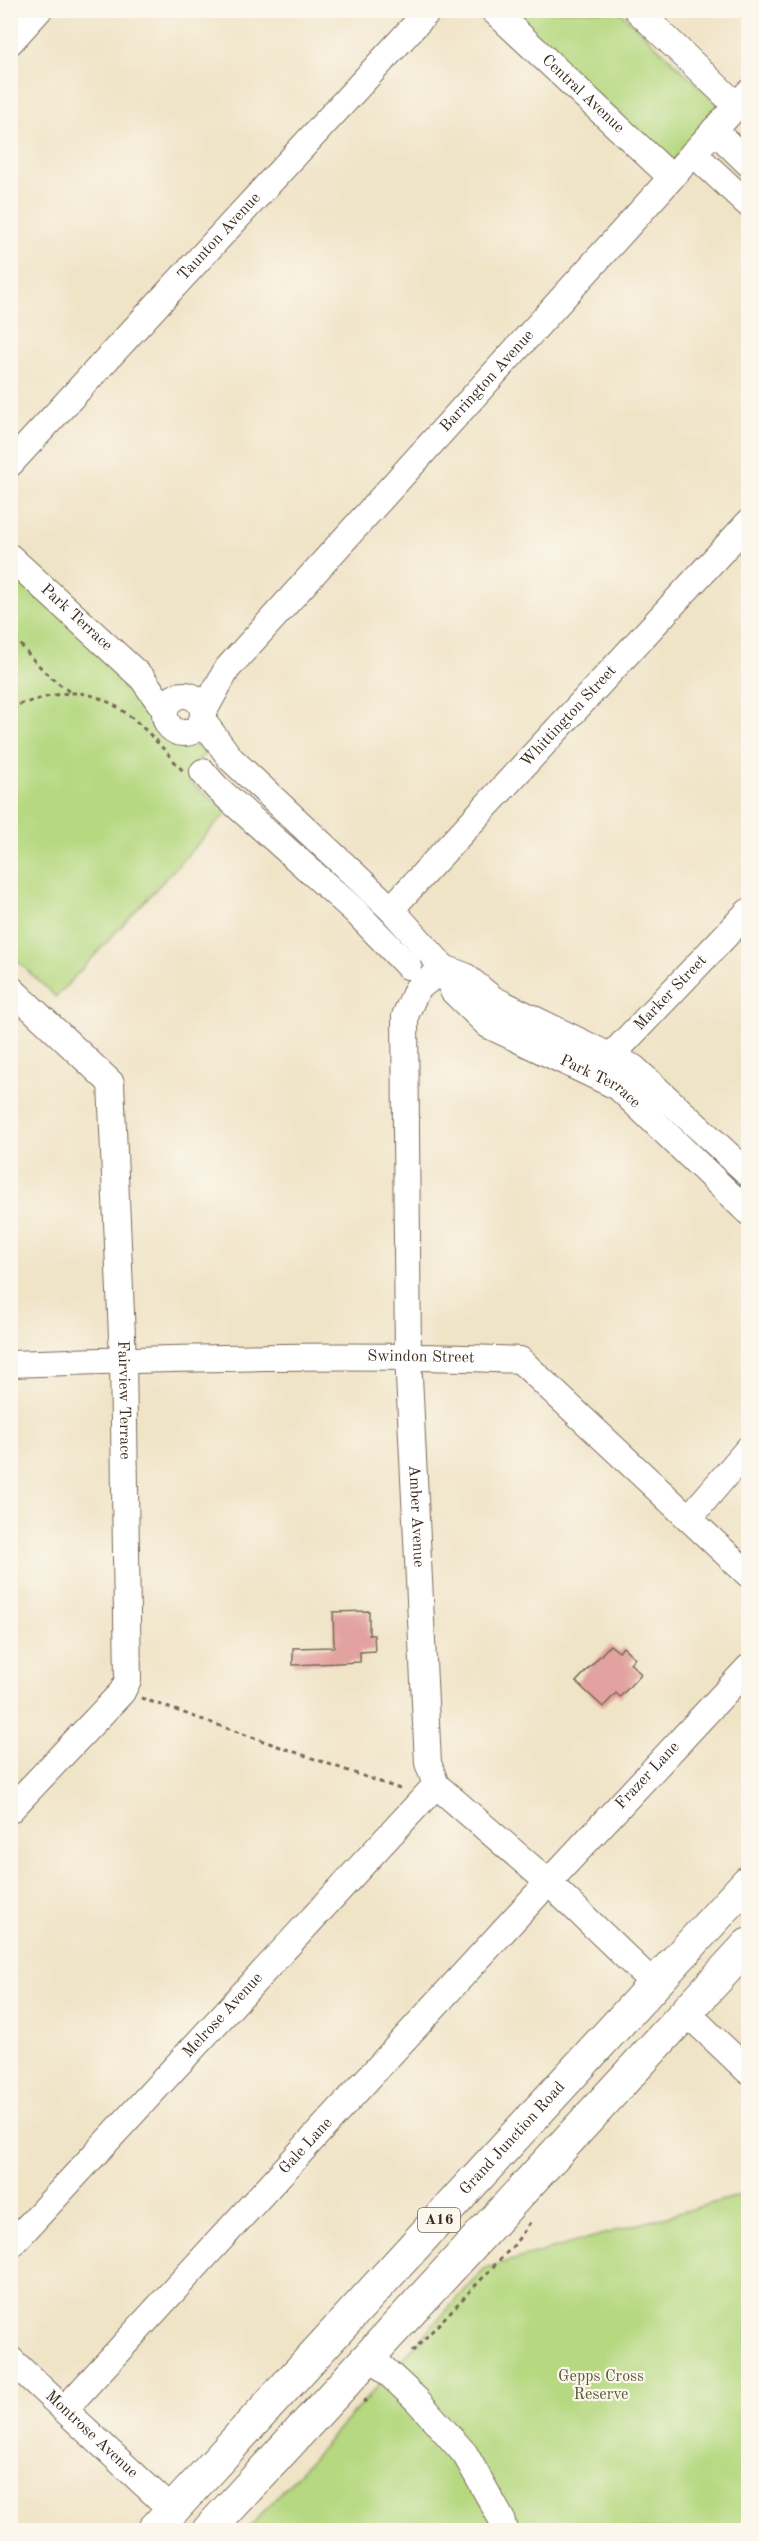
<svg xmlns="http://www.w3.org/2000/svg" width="759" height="2541" font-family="'Old Standard TT',serif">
	<rect width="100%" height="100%" fill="#fbf7ec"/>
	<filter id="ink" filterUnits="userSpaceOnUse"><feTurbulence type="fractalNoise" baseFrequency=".0167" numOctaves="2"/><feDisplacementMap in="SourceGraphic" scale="12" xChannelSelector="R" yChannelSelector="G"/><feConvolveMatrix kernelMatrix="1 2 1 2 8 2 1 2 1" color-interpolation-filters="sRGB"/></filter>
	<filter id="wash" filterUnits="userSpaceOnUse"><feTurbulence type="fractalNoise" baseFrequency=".008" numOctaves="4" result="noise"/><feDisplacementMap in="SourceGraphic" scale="24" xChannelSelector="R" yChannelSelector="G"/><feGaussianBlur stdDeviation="1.35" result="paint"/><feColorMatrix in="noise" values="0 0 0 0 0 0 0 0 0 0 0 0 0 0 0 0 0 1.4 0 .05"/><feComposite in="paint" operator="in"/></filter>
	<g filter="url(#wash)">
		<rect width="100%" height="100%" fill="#f0e4c7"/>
		<path fill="#b5d880" stroke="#78814f" stroke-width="1.5" d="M506,11h113l101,95 -47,55 -12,-7z
			M10,565l147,142c11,35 20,33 52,43l-22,22 2,10 39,29 -172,186 -45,-42z
			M748,2193v337h-501l238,-262z"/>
		<g id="blocks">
			<path fill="#e2a29f" d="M369,1611v24h5l1,16 -15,1v10l-67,3v-17l41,-1 -1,-35z
				M610,1645l9,7 4,-5 12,11 -5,5 11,11 -21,23 -4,-4 -13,14 -27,-25z"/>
		</g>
	</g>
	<g filter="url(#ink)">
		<use href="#blocks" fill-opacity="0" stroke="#7a6b59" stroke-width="1.5"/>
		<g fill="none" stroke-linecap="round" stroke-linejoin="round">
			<defs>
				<g id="minor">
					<path id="s1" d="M493,10l178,167"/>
					<path d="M637,10l100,96"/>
					<path d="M10,42l29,-32"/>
					<path d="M714,130l34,33"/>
					<path d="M693,153l55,51"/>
					<path id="s2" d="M10,464l419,-454"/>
					<path id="s3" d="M10,557l132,121 23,32"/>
					<circle cx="184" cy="714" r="19"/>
					<path id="s4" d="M204,711l23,-42 521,-576"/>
					<path id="s5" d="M203,721l28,38 160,150 53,59 -27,21 -12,27 3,340 20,407 8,22 112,97 106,102"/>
					<path d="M203,772l14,16 137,122 54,56"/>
					<path id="s6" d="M391,909l357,-386"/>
					<path id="s7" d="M10,988l101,95 12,277 5,320 -6,12 -112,118"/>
					<path id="s8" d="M603,1069l9,-14 136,-143"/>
					<path id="s9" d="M748,1173l-114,-105 -141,-69 -28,-23 -21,-8 9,23 35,34 130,62 130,125"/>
					<path id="s10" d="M10,1364c170,-6 340,-11 510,-4l228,214"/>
					<path d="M689,1518l59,-69"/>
					<path d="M686,2012l62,59"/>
					<path id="s11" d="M10,2246l426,-461"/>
					<path d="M370,2356l47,44 48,54 36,64 3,12"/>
					<path id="s12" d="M10,2359l162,151"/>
					<path id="s13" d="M64,2410l465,-507 219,-235"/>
				</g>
				<g id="highway">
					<path id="s14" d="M154,2530l594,-648"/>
					<path d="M209,2530l539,-585"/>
				</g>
			</defs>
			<use href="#minor" stroke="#7a6b59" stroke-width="28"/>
			<use href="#highway" stroke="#7a6b59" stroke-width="35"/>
			<path stroke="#7a6b59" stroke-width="3" stroke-dasharray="4.5 4.5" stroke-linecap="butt" d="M10,630c17,25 36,45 60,62
				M10,706c20,-3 40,-12 60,-13 48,-2 84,46 113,78
				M10,719l7,-14
				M141,1698l259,91
				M412,2352l102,-107 17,-24
				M363,2402l8,-5"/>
			<use href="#minor" stroke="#fff" stroke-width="26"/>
			<use href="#highway" stroke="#fff" stroke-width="33"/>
		</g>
	</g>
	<g text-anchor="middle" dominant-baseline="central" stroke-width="4.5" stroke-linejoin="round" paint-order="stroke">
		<rect fill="#fbf7ec" stroke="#75685c" stroke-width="1.5" x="418" y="2208" width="42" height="24" rx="4.5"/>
		<g font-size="15" font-weight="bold" fill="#3b2a1e">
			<text x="439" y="2220">A16</text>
		</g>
		<g font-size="16" fill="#3b2a1e" stroke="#fbf7ec">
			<text stroke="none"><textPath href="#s1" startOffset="123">Central Avenue</textPath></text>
			<text stroke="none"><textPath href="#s2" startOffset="309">Taunton Avenue</textPath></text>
			<text stroke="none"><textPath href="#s4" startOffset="436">Barrington Avenue</textPath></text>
			<text stroke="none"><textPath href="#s3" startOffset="90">Park Terrace</textPath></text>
			<text stroke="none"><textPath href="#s6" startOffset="262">Whittington Street</textPath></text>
			<text stroke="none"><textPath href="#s8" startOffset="102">Marker Street</textPath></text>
			<text stroke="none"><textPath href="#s9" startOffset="570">Park Terrace</textPath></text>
			<text stroke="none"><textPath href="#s10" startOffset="411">Swindon Street</textPath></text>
			<text stroke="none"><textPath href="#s7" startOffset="456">Fairview Terrace</textPath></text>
			<text stroke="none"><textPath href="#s5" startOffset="910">Amber Avenue</textPath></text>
			<text stroke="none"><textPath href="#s13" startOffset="862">Frazer Lane</textPath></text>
			<text stroke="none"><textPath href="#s11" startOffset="314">Melrose Avenue</textPath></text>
			<text stroke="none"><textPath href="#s14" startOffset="531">Grand Junction Road</textPath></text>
			<text stroke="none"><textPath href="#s13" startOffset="358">Gale Lane</textPath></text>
			<text stroke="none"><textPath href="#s12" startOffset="111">Montrose Avenue</textPath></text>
		</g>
		<g font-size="16" fill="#5a5636" stroke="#fbf7ec">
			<text x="601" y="2377">Gepps Cross<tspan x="601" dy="18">Reserve</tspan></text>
		</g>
	</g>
	<rect width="759" height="2541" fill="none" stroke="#fbf7ec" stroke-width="36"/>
</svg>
